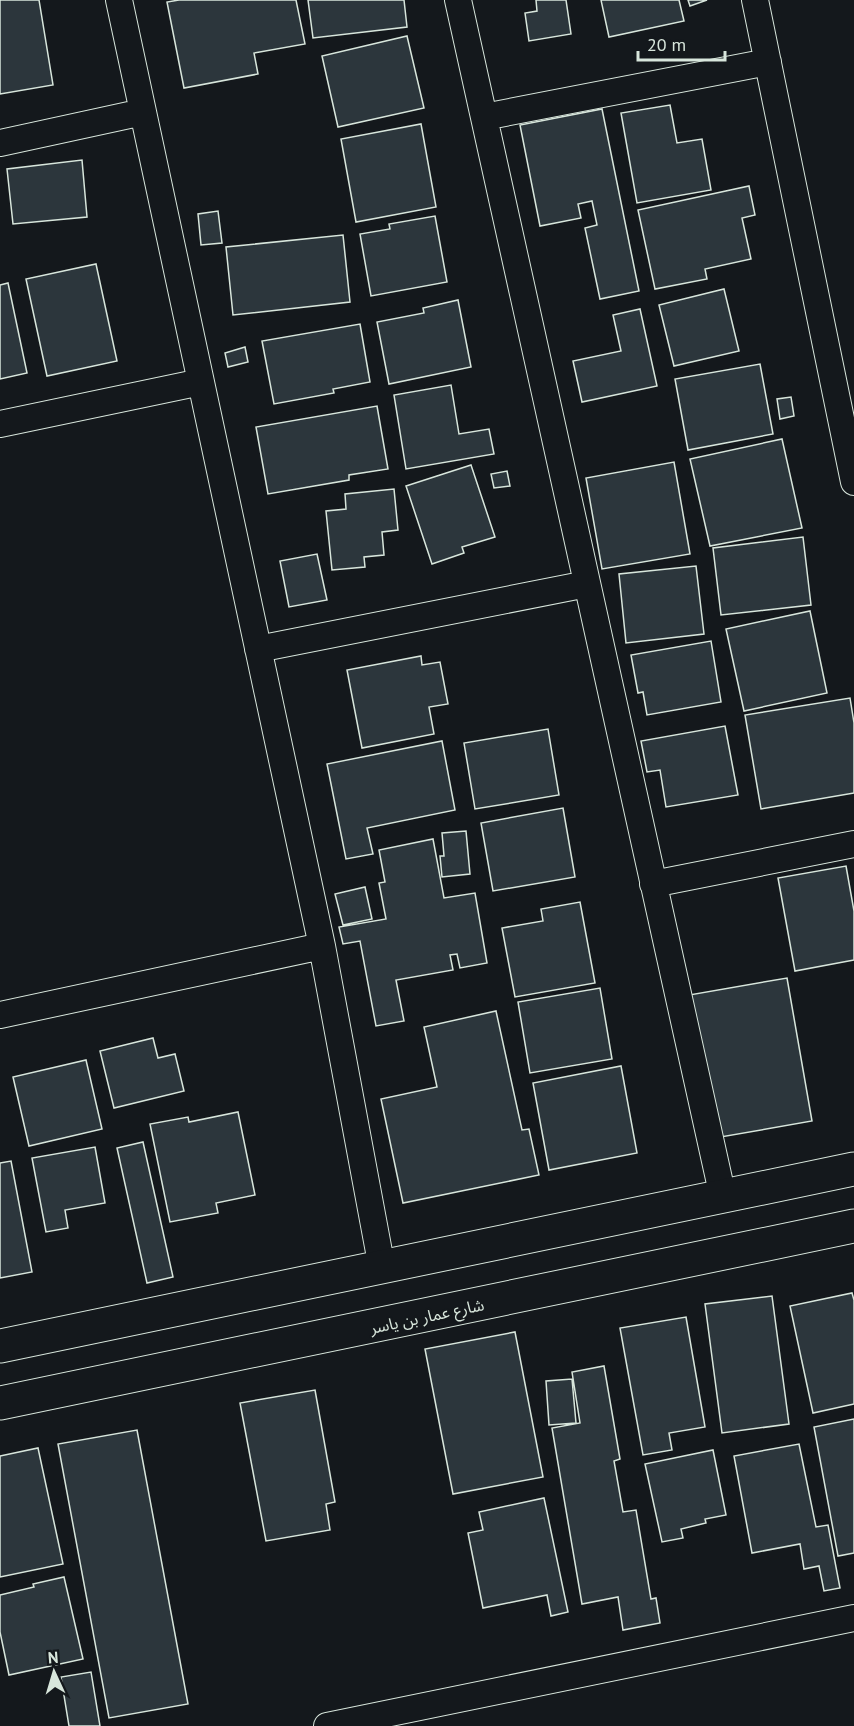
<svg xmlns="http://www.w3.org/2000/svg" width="854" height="1726" font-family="'PT Sans','Noto Sans Arabic',sans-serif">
	<rect width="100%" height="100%" fill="#14181c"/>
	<path fill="#2c363c" stroke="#d8e6dc" stroke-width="1.5" d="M0,0h39l14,85 -53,9z
		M179,0h117l9,44 -51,9 4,21 -74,14 -17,-86z
		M308,0h96l3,27 -94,11z
		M536,0h30l5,34 -42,7 -4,-28 12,-2z
		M601,0h78l5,21 -75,16z
		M688,0h19l-17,6z
		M407,36l17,72 -86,19 -16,-71z
		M670,105l7,38 25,-4 9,51 -74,13 -16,-90z
		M602,109l37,182 -39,8 -15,-71 12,-3 -5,-24 -14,3 3,14 -41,8 -20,-101z
		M421,124l15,83 -80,15 -15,-83z
		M82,160l5,57 -74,7 -6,-55z
		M749,186l6,29 -13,3 9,41 -46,10 2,10 -52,10 -17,-79z
		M218,211l4,32 -21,2 -3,-31z
		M435,216l12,66 -76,14 -11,-62 30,-5 -1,-5z
		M343,235l7,67 -117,13 -7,-68z
		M96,264l21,97 -70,15 -21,-97z
		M8,283l19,90 -27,6v-94z
		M724,289l15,62 -65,15 -15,-61z
		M458,300l13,67 -82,17 -12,-62 47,-9 -1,-5z
		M640,309l17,77 -75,16 -9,-41 48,-10 -8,-36z
		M360,324l10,58 -37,7 1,4 -60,11 -12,-63z
		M245,347l3,15 -20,5 -3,-14z
		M760,364l13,70 -85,16 -13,-71z
		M451,385l8,49 30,-5 5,25 -88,15 -12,-74z
		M791,397l3,19 -14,3 -3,-20z
		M377,406l11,63 -39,6v5l-81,14 -12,-67z
		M782,439l20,89 -92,18 -20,-87z
		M674,462l16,92 -88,15 -16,-91z
		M471,465l24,72 -33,10 2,6 -32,11 -26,-78z
		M507,471l3,15 -16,2 -3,-14z
		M394,489l4,41 -16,2 2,23 -20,2 1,10 -33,3 -6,-59 20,-2 -1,-15z
		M803,537l8,68 -90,10 -8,-67z
		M317,554l10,46 -38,7 -9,-46z
		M696,566l8,68 -78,9 -7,-69z
		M810,611l17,82 -83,18 -18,-82z
		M711,641l10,61 -74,13 -4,-23 -5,1 -7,-38z
		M421,656l1,9 18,-3 8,42 -19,3 5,27 -72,14 -15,-78z
		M850,698l4,25v70l-93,16 -16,-94z
		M725,726l13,69 -72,12 -6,-37 -13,2 -6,-31z
		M548,729l11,66 -84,14 -11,-66z
		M442,741l13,69 -88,18 6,26 -27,5 -19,-95z
		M563,808l12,69 -82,14 -12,-68z
		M466,831l4,43 -28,3 -2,-21h4l-2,-23z
		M433,839l11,59 31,-5 12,70 -27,5 -3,-14 -7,1 3,15 -57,10 8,41 -28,5 -16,-85 -17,3 -4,-17 47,-8 -7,-36 6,-1 -6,-32z
		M846,866l8,45v49l-59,11 -17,-93z
		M365,887l7,32 -29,6 -8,-31z
		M580,902l15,81 -80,14 -13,-69 41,-7 -2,-12z
		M787,978l25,143 -97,17 -26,-143z
		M600,988l12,71 -82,14 -12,-71z
		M496,1011l26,119 7,-1 10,46 -136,28 -22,-104 56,-12 -13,-60z
		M153,1038l5,20 17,-4 9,37 -70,17 -14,-57z
		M86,1060l16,69 -73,17 -16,-69z
		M621,1066l16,87 -88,17 -16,-87z
		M238,1112l17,83 -39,8 2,10 -48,9 -20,-98 38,-7 1,5z
		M143,1142l30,135 -26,6 -30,-135z
		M95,1147l10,56 -40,7 3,18 -22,4 -14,-74z
		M11,1161l21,111 -32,6v-115z
		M852,1293l2,7v104l-41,9 -23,-107z
		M772,1296l17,128 -67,9 -17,-129z
		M686,1317l19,110 -36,6 3,17 -29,5 -23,-127z
		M515,1332l28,145 -90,17 -28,-145z
		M604,1366l16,93 -6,2 9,51 13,-2 15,89 5,-1 4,25 -37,7 -5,-33 -36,7 -30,-176 28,-5 -8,-51z
		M572,1379l4,44 -27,2 -3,-44z
		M315,1390l20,112 -9,2 4,26 -64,11 -26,-138z
		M854,1419v134l-16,3 -24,-129z
		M137,1430l51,274 -79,14 -51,-274z
		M799,1444l17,83 12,-2 12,63 -16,3 -5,-25 -15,3 -4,-25 -48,9 -18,-97z
		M38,1448l25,116 -63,13v-121z
		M713,1450l13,65 -21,4 1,4 -25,6 2,9 -21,4 -17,-78z
		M544,1498l24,114 -17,4 -4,-21 -64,13 -15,-75 15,-3 -4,-18z
		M64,1577l19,82 -74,16 -9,-43v-37l34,-8 -1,-3z
		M91,1672l9,54h-31l-8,-49z"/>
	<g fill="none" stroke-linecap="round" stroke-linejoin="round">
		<defs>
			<path id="street" d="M119,0l203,946 60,322
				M458,0l265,1197
				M755,0l99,482
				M484,117l284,-55
				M0,143l143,-31
				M0,424l201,-42
				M258,649l329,-65
				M653,884l201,-40
				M0,1015l322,-69
				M327,1726l527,-108"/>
			<path id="secondary" d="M0,1346l854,-177
				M0,1403l854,-177"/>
		</defs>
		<use href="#street" stroke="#d8e6dc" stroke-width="28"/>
		<use href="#secondary" stroke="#d8e6dc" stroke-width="35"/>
		<use href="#street" stroke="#14181c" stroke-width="26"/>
		<use href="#secondary" stroke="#14181c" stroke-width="33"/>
	</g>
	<g text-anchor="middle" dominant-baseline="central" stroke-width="4.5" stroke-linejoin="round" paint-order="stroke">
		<g font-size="16" fill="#d8e6dc" stroke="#14181c">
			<text transform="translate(427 1316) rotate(-12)">شارع عمار بن ياسر</text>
		</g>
	</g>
	<g transform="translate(54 1672) rotate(356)" stroke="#14181c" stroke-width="4.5" paint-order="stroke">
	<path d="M0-4.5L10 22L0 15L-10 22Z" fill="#d8e6dc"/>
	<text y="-9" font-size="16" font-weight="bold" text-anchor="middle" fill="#d8e6dc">N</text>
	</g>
	<path d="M638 51v9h87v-9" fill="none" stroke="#d8e6dc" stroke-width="3"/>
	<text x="647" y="51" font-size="18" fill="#d8e6dc" stroke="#14181c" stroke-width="4.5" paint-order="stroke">20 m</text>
</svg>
